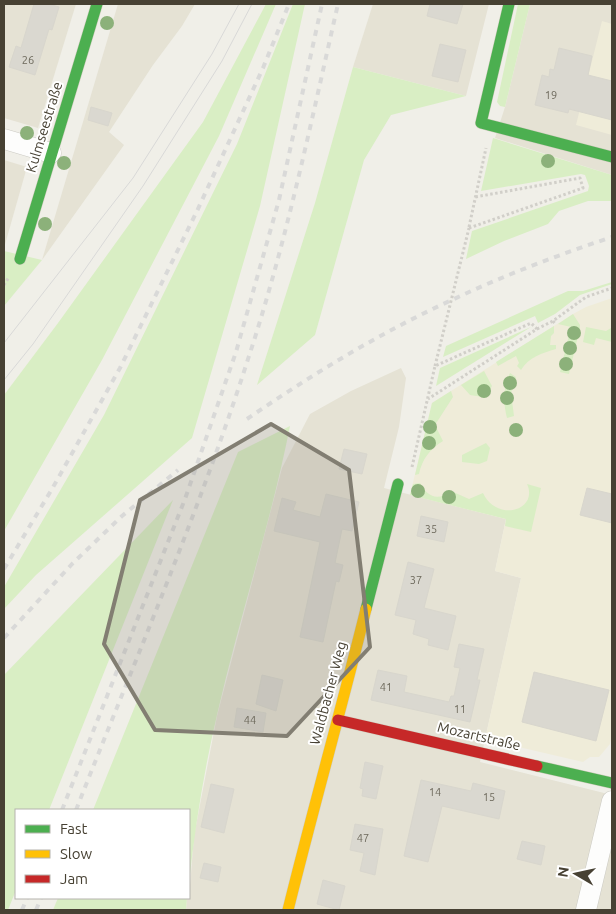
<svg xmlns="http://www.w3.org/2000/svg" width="616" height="914" font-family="Ubuntu,sans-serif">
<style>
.residential{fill:#e5e2d4}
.education{fill:#efecd9}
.green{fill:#d9eec4}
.building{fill:#dad8d0;stroke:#d8d6cd}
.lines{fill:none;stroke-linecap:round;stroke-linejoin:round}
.street-casing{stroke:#cccbc4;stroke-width:21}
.fast-casing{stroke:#d0cdbe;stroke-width:12}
.slow-casing{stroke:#d0cdbe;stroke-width:12}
.jam-casing{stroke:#d0cdbe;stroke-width:12}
.path{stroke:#d1cfc9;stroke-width:3;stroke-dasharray:2.5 2.5;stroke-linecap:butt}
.street{stroke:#fdfdfc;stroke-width:20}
.fast{stroke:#4caf50;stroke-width:11}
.slow{stroke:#ffc107;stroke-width:11}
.jam{stroke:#c62828;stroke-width:11}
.tram{stroke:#d9d9d8;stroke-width:1}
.rail{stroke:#d9d9d8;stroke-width:4;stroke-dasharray:6 6;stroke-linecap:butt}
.path-bridge{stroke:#d1cfc9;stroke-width:3;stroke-dasharray:2.5 2.5;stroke-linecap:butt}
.tree{fill:#8cb17a}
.marked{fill:#827e72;fill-opacity:0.2;stroke:#827e72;stroke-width:4;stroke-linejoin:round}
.labels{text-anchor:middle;stroke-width:4;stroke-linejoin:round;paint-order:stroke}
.number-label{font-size:11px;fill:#6c685b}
.street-label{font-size:14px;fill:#474133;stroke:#fff}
</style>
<rect width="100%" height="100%" fill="#f0efe8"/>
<g class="residential">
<polygon points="4,4 76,4 38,128 4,118"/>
<polygon points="118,4 195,4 182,26 153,65 109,132 124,145 42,260"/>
<polygon points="373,4 489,4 466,96 353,67"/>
<polygon points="530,4 612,4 612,175 495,138 505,107"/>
<polygon points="4,160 27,167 4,248"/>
<polygon points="401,368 406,378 399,427 384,488 506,519 495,571 521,578 480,762 612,795 612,910 186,910 187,898 189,898 194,836 217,716 282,468 310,414 351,391"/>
</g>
<g class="education">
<polygon points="602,21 612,24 612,135 576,125"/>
<polygon points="612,298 612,734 610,744 599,757 590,757 583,762 485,739 521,578 495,571 506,519 410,495 432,403 573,314 586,307"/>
</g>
<g class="green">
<polygon points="266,4 276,4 219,136 102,360 4,531 4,395 58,323 203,122"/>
<polygon points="293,4 305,4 260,206 192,438 36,575 4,609 4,587 104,415 237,144"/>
<polygon points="518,4 530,4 505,107 500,106 497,102"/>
<polygon points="353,67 466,96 391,115 364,160 315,335 257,385 315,203"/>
<polygon points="493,138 612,175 612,201 588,201 559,211 548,224 504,241 466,259 472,231 588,191 589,186 585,175 581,174 481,191"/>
<polygon points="4,251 42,260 4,306"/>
<polygon points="612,282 612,284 580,295 555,314 538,323 535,316 443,357 446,346 568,291 583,291"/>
<polygon points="573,314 580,325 580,328 569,374 560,372 571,327 558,324"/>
<path d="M554 326V333L551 336 550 345H556V349C542 353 529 357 521 370L517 366 519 363 516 356 498 366 496 362Z"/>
<polygon points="531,327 436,386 440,368"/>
<polygon points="586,327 606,331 611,328 612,342 596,338 594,345 583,342"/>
<polygon points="484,371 492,386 487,395 483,397 470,395 461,385"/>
<path d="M510 373 516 377 511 393 514 416 507 418C503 402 503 388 510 373Z"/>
<path d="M451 391 453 397 435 425 443 441C430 449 422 459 419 474L415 475 432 403Z"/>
<path d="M290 426C271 523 239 618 217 715 204 770 195 827 189 883V810H93L238 452Z"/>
<polygon points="486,443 490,448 487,461 479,464 462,462 462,455"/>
<path d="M420 483C427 496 437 502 451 491L469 499 483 493C497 523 539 510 527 484L541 488 531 532 505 526 506 519 410 495 413 484Z"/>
<polygon points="173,500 49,810 16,810 16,890 8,910 4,910 4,675"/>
<polygon points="58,898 187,898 186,910 53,910"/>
</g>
<g class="building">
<polygon points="34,4 49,4 59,7 52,30 49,29 35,75 9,67 16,46 21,48"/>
<polygon points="430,4 463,4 457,24 427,16"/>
<polygon points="440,44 466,50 458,82 432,76"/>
<polygon points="559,48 592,56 588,75 612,81 612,120 569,109 568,113 535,105 542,75 549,77 550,69 554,70"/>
<polygon points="91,107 112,113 108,126 88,120"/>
<polygon points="344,449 367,454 362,474 339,469"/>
<polygon points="587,488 612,494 612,523 580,515"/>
<polygon points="326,494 359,502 352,531 342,529 335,563 343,565 339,582 336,581 323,642 300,637 320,542 274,531 282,498 296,502 293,510 320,517"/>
<polygon points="421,516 448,522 444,542 417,536"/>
<polygon points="408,562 434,569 424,608 456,616 448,650 428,645 429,639 413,634 416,620 395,615"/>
<polygon points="459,644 484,649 477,680 480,680 470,722 371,700 378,670 407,676 404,692 449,702 451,696 454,696 460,668 454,667"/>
<polygon points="534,672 609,690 596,741 522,722"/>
<polygon points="262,675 283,680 276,711 256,704"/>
<polygon points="237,708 266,713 263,732 234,727"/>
<polygon points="365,762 383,766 376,799 362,796 363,789 360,788"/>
<polygon points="421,780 471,791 473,783 505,791 499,819 442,806 428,862 404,856"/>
<polygon points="211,784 234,789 224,833 201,827"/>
<polygon points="355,824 383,829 375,875 360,871 364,853 350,850"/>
<polygon points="522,841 545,846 541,865 517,859"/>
<polygon points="204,863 221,867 218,882 200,878"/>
<polygon points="323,880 345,886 339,910 317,904"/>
</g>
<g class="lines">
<defs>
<g id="street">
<polyline points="4,139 51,153"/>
<polyline points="586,910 612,801"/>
</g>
<g id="fast">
<polyline points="509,4 481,123 612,157"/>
<polyline points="20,259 97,4"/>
<polyline points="366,609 398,484"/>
<polyline points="537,766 612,783"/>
</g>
<path id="slow" d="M288 910C313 809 341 710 366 609"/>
<polyline id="jam" points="338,720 537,766"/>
</defs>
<use href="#street" class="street-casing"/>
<use href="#fast" class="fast-casing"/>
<use href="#slow" class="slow-casing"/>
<use href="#jam" class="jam-casing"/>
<g class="path">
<polyline points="469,227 486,148"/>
<polyline points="469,228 583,188 580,178 475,197"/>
<polyline points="4,285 9,277"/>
<polyline points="553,321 556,325"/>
<polyline points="537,329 553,321 586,297 612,288"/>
<polyline points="412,467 435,366 531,323 537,329 428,399"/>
</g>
<use href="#street" class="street"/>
<use href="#fast" class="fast"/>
<use href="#slow" class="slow"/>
<use href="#jam" class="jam"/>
<g class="tram">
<polyline points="4,343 133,178 212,54 239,4"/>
<polyline points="4,380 33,344 143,186 222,61 252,4"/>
</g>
<g class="rail">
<path d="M247 419C313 374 381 332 454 299 505 275 558 255 612 237"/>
<polyline points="4,569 52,489 120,368 197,211 263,68 289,4"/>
<polyline points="4,638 72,564 122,516 178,470"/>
<polyline points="62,810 185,499 236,352 279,200 322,4"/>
<path d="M76 810C135 660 200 510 249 356 287 240 311 122 338 4"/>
<polyline points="22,910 27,898"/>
<polyline points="36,910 41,898"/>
</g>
<polyline class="path-bridge" points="435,366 469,228"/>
</g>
<g class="tree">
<circle cx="107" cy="23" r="7"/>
<circle cx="27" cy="133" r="7"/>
<circle cx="548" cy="161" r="7"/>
<circle cx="64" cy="163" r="7"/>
<circle cx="45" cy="224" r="7"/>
<circle cx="574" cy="333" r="7"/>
<circle cx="570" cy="348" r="7"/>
<circle cx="566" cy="364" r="7"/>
<circle cx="510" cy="383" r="7"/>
<circle cx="484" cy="391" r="7"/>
<circle cx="507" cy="398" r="7"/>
<circle cx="430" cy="427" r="7"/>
<circle cx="516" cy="430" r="7"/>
<circle cx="429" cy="443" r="7"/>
<circle cx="418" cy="491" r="7"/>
<circle cx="449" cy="497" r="7"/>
</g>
<path class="marked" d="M271 424 349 470 370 647 287 736 155 730 104 644 140 500Z"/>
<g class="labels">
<g class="number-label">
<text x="28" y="64">26</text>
<text x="551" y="99">19</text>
<text x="431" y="533">35</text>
<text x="416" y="584">37</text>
<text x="386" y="691">41</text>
<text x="460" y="713">11</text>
<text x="250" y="724">44</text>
<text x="435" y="796">14</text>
<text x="489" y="801">15</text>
<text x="363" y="842">47</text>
</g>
<g class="street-label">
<text transform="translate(44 127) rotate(-73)" y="5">Kulmseestraße</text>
<text transform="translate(328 693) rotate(-75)" y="5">Waldbacher Weg</text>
<text transform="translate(479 736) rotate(13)" y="5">Mozartstraße</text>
</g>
</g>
<rect width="616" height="914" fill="none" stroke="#474133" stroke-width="10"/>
<rect x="15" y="809" width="175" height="90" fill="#ffffff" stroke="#b5b3ad"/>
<rect x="25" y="825" width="25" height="8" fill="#4caf50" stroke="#b5b3ad"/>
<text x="60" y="834" font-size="15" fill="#474133">Fast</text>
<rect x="25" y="850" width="25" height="8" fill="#ffc107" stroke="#b5b3ad"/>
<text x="60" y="859" font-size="15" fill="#474133">Slow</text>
<rect x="25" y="875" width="25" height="8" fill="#c62828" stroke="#b5b3ad"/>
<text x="60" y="884" font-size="15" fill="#474133">Jam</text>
<g transform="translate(576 874) rotate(279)" stroke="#ffffff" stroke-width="4" paint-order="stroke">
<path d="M0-4L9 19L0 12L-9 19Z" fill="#474133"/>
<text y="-8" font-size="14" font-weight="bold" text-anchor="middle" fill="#474133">N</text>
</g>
</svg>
